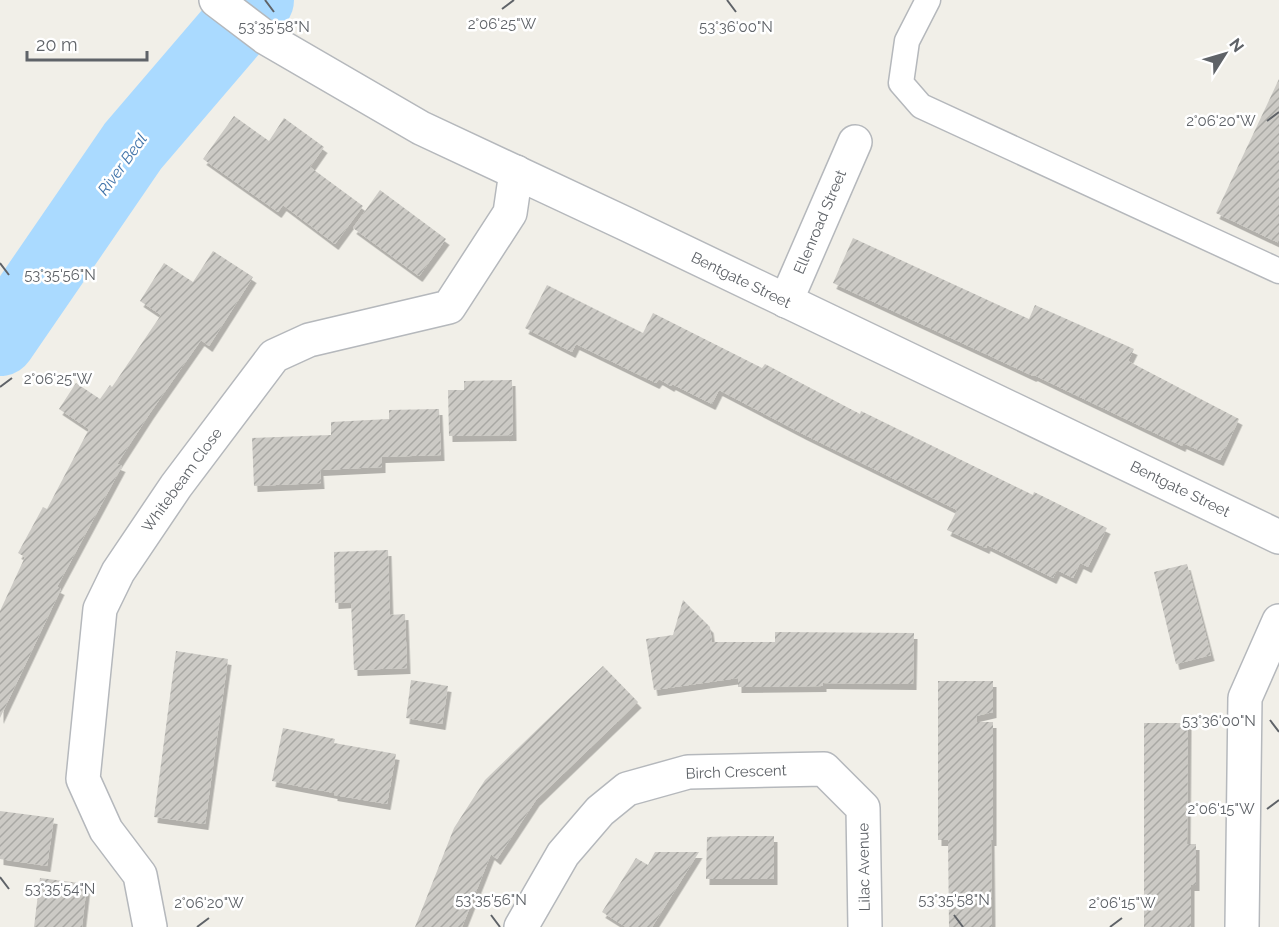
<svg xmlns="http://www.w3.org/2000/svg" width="1279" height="927" font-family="Raleway,sans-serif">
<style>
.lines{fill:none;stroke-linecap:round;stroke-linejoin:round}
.river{stroke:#aadaff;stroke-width:72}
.building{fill:url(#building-hatch);filter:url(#shadow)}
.service-casing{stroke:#b5b8bc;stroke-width:27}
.minor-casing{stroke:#b5b8bc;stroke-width:36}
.service{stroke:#fff;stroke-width:24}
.minor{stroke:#fff;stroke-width:33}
.ticks{fill:none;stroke:#5f6368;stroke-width:2}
.labels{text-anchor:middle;stroke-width:5;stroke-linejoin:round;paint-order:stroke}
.street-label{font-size:15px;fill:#5f6368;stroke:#fff}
.water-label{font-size:16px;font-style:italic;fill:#4174aa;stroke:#fff}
.ticks-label{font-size:15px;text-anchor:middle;fill:#5f6368;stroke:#fff;stroke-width:5;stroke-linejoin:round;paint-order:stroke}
</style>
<defs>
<pattern id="building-hatch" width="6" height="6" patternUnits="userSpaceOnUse" patternTransform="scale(1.5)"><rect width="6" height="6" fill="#cccac5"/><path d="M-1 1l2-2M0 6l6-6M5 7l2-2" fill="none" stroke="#a9a8a4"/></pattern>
<filter id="shadow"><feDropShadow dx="3.5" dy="6" stdDeviation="0" flood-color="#0004"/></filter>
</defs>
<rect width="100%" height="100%" fill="#f1efe8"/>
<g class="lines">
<polyline class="river" points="0,340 133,146 258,0"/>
</g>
<g class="building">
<polygon points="1279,79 1279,243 1216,213"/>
<polygon points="234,116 269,141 284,118 324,147 310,167 363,206 335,244 283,205 278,212 203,159"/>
<polygon points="380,190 446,239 419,276 353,228"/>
<polygon points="853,238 1029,319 1035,305 1134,349 1128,361 1239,419 1220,460 1183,443 1182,446 1034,375 1033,376 833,283"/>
<polygon points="213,251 253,277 209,346 201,340 150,413 117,464 122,466 57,587 61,589 0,718 0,611 25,557 18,553 43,507 47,509 89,429 59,409 76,383 100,399 110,385 112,387 161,315 140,301 164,263 193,282"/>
<polygon points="547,285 643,333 653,313 762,368 765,364 860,414 861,411 1033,495 1034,492 1107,528 1088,567 1080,563 1073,578 1057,570 1053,578 987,545 986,548 947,530 957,510 803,434 719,390 712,404 672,384 671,386 659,379 656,383 576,344 572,352 525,328"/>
<polygon points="512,380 513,435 449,436 448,390 464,390 464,381"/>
<polygon points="439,409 441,455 382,457 382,467 320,470 321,483 254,486 252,438 331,435 331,422 389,419 389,410"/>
<polygon points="388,550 390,615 405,614 407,668 354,670 351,602 335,603 334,552"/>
<polygon points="1187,564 1211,655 1176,664 1154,572"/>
<polygon points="683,600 710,627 712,642 775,642 775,632 914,633 913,684 823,683 823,686 738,687 738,678 654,690 646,639 673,635"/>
<polygon points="176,651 228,659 205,824 154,817"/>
<polygon points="603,666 638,702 536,800 497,859 491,854 462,927 415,927 454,828 485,780"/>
<polygon points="411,680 448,686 442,724 406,718"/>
<polygon points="938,681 993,681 993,712 976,716 977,722 993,722 993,840 991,840 992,927 949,927 948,840 938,840"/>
<polygon points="1144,723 1188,723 1187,844 1196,844 1196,885 1191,885 1191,927 1144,927"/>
<polygon points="283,728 335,739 334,743 396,754 387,804 334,795 334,793 272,781"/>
<polygon points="0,811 54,818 47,866 0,859"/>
<polygon points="739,836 774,836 774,879 706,879 707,837"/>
<polygon points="655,852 699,852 652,927 626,927 602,912 636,858 648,865"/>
<polygon points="40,878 87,884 82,927 34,927"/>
</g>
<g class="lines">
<defs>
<polyline id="service" points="928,0 907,41 901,83 921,106 1279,271"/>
<g id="minor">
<polyline points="216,0 266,38 421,128 624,223 1279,537"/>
<polyline points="786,301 855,142"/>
<polyline points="150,927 140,875 106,830 83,779 100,609 118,572 176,486 274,356 309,340 449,307 510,213 516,172"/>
<polyline points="521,927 563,854 600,811 627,789 688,772 824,769 863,808 865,927"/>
<polyline points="1242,927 1245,698 1279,621"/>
</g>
</defs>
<use href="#service" class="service-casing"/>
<use href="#minor" class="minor-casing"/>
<use href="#service" class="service"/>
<use href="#minor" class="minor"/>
</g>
<path class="ticks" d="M265 0 274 12M727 0 736 12M502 9 514 0M1267 121 1279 112M0 263 9 275M0 387 12 378M1270 720 1279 732M1267 809 1279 800M0 877 9 889M491 915 500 927M954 915 963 927M197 927 209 918M1110 927 1122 918"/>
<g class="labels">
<g class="street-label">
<text transform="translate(820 222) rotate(-67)" y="5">Ellenroad Street</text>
<text transform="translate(741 280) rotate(26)" y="5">Bentgate Street</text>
<text transform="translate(182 480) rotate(-54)" y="5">Whitebeam Close</text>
<text transform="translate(1180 489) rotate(26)" y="5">Bentgate Street</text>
<text transform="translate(736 772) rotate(-2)" y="5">Birch Crescent</text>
<text transform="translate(864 867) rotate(-91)" y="5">Lilac Avenue</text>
</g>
<g class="water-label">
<text transform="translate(122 164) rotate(-54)" y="6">River Beal</text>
</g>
</g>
<g class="ticks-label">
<text x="502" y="29">2°06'25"W</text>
<text x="274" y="32">53°35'58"N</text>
<text x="736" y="32">53°36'00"N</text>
<text x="1221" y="126">2°06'20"W</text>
<text x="60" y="280">53°35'56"N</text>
<text x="58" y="384">2°06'25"W</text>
<text x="1219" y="726">53°36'00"N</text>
<text x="1221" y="814">2°06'15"W</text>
<text x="60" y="894">53°35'54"N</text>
<text x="491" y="905">53°35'56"N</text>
<text x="954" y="905">53°35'58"N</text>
<text x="209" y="908">2°06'20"W</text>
<text x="1122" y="908">2°06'15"W</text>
</g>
<g transform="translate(1225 54) rotate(53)" stroke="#ffffff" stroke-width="4.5" paint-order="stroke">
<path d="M0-4.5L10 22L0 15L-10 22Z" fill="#5f6368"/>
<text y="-9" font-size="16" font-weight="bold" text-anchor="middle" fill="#5f6368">N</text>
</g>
<path d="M27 51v9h120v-9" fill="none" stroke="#5f6368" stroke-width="3"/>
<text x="36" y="51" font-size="18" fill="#5f6368" stroke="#ffffff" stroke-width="4.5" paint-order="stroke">20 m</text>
</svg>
